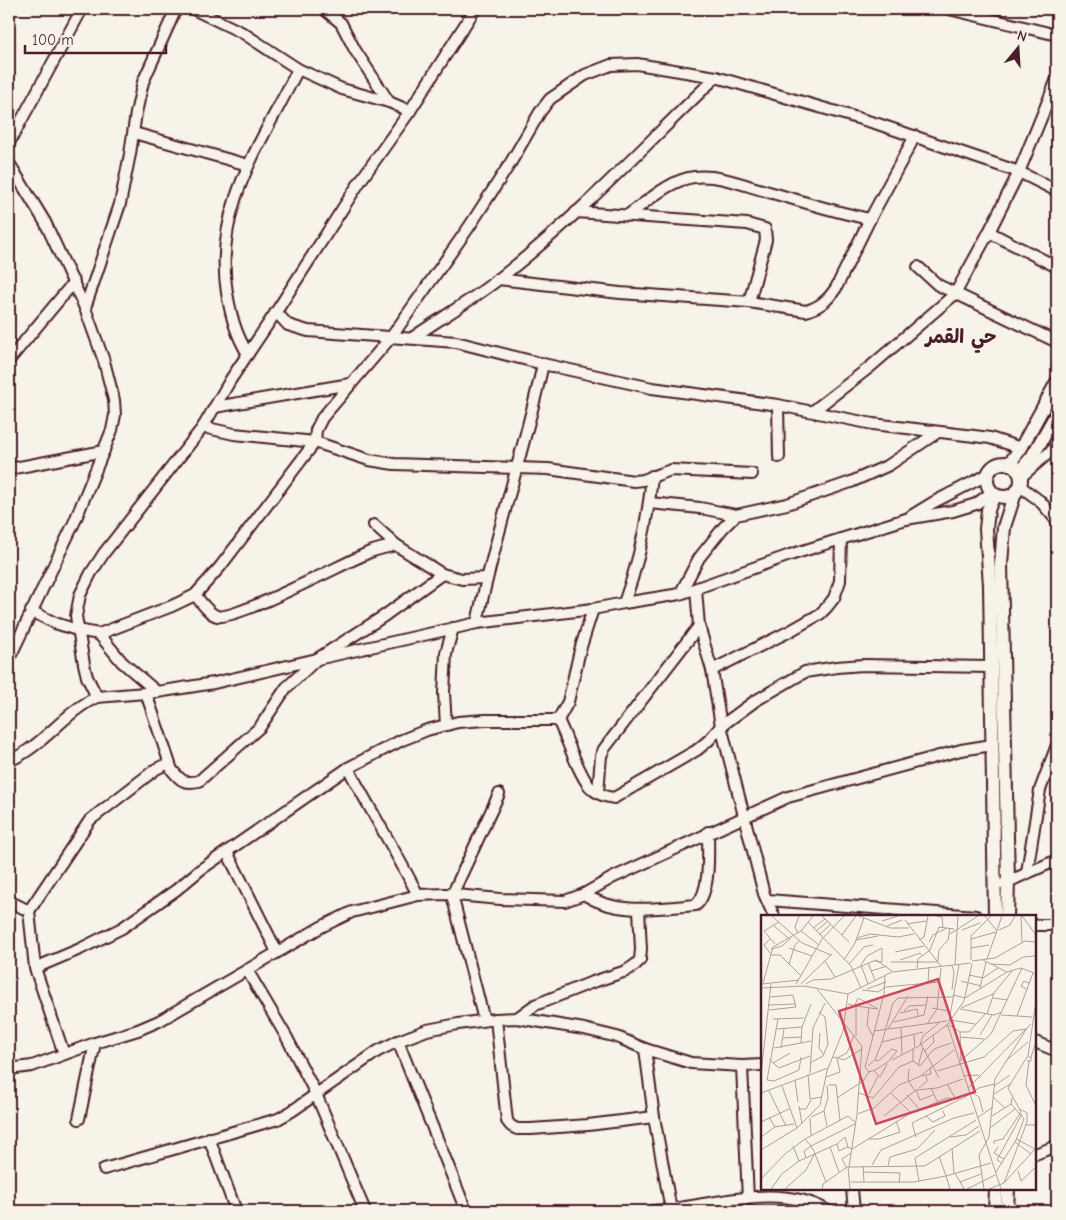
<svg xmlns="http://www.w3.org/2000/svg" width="1066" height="1220" font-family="'Comic Neue','Playpen Sans Arabic',sans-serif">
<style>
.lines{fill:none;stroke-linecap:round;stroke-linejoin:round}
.minor-casing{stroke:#4a1f2b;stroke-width:14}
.tertiary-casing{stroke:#4a1f2b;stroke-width:16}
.minor{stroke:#f7f3e8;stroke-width:10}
.tertiary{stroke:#f7f3e8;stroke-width:12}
.labels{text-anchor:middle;stroke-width:5;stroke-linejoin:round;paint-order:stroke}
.neighbourhood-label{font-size:19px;font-weight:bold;fill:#4a1f2b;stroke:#f7f3e8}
.inset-road{fill:none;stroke:#b29e9c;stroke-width:1}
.view{fill:#d1495b;fill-opacity:0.15;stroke:#d1495b;stroke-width:2.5}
.inset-edge{fill:none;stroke:#4a1f2b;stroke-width:2.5}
</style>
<rect width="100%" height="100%" fill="#f7f3e8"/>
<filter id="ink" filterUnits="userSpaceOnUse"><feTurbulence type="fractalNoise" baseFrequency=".02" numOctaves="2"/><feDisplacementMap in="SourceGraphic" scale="10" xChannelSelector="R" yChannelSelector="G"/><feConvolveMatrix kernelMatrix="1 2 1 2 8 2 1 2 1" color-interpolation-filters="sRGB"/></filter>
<g filter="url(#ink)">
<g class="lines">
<defs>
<g id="minor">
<polyline points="193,9 243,33 298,69 342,89 389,102 410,111"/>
<polyline points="324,9 341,23 355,50 389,102"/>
<polyline points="949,9 1057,35"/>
<polyline points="134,133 248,165"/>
<polyline points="9,143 82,9"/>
<polyline points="9,163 45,222 85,308 104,361 114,400 115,415 112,430 74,523 9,659"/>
<polyline points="576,212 747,224 765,229 766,240 749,302"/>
<path d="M628 215C648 201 670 180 694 177 717 174 741 184 762 190 798 200 833 212 870 219"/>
<polyline points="989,232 1057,267"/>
<polyline points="918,267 938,285 1057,342"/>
<path d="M498 279 620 293 749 302 806 311C820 307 828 300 836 288L870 219 915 136"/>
<polyline points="85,308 120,204 130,154 136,113 143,82 176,9"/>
<polyline points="276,312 288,325 308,331 456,342 543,364 652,388 778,405 873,424 974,436 990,438 1021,448"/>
<path d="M412 338C441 318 472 300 500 278 577 218 645 145 716 77"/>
<path d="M248 354C236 335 231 316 227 293 213 207 262 143 298 69"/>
<polyline points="9,360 74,282"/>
<polyline points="778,405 779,457"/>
<polyline points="215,407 350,384"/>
<polyline points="813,411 870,367 955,294 989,232 1019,172 1057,79"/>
<polyline points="203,427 234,434 315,442"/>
<polyline points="9,469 104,451"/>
<polyline points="752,474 671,470 643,480 634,481 548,469 394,464 369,460 315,442 316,430 322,418 392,336 469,227 511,162 540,112 550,99 585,75 611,65 637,64 716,77 878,124 1019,172 1057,191"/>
<polyline points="1022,476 1057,446"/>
<polyline points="1020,486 1040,501 1057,521"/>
<polyline points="650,503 700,508 736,515"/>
<polyline points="911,516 934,502 987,475"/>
<polyline points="374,525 396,545"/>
<polyline points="442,574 462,579 487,578"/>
<polyline points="696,589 699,626 712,670 721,726 764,894 774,916"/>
<polyline points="680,594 699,558 723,528 736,515 787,504 851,482 889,465 938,432"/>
<path d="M195 595C201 602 209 614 217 616 235 621 346 562 370 552 379 549 387 547 396 545L442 574 384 616 317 659 214 683 157 692 97 697 87 677 84 664 76 616 80 595 91 573 104 553 203 427 231 379 276 312 361 180 410 111 475 9"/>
<polyline points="624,603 680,594 790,555 841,539 906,519 953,511 976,504 991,493"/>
<polyline points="31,611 55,623 77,630 99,634 122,662 157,692"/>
<path d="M477 623C495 536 524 451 543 364"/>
<polyline points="99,634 172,606 195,595 220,567 315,442"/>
<polyline points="712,670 790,631 820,614 827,607 834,598 840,581 841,539"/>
<path d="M146 693 172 770C181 781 184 784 199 781L260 727 286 688 317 659 477 623 593 609 624 603C639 562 648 519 652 476"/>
<path d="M558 720C567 738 578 773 590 787 597 794 605 797 614 798L697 750 709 740 721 726 755 701 805 672 837 667 863 665 991 667"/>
<polyline points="446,725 444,693 446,653 453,628"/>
<path d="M9 761C45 745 63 713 97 697"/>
<path d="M348 768C371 811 396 852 418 895"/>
<polyline points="598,792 601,756 604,749 699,626"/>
<polyline points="227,852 277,952"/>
<polyline points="1027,872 1040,790 1057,745"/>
<polyline points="1003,884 1057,860"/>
<path d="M584 894C616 916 659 908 696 905 711 892 708 852 708 832"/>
<polyline points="768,900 976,916"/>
<polyline points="9,901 29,911 35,968 80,949 122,928 176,890 200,870 348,768 402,740 427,730 458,722 485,720 558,720 568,702 580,650 593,609"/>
<polyline points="29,911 90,820 156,769 169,763"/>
<polyline points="1035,925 1057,925"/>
<polyline points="35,968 64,1054"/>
<polyline points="247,970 286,1036 316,1094 365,1211"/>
<polyline points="517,1018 535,1005 590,983 626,971 635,965 640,960 641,949 639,910"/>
<polyline points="496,1019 507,1121 511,1126 517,1129 531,1129 588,1125 654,1117"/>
<polyline points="484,1020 452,895 499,794"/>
<path d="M398 1041C420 1098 444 1154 466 1211"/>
<polyline points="1035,1042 1057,1051"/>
<polyline points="645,1049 654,1117 671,1210"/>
<polyline points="742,1066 748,1199"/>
<polyline points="9,1069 32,1066 95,1043 138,1030 159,1021 321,927 352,912 418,895 445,894 500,899 565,901 584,894 612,878 788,797 961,750 992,745"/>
<polyline points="79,1119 95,1043"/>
<polyline points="209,1138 236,1211"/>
<polyline points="1035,1154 1057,1146"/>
<polyline points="104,1169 278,1119 292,1111 378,1051 398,1041 427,1030 458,1024 496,1019 517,1018 584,1029 617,1037 645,1049 691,1063 742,1066 762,1065"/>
<polyline points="852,1189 854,1211"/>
<path d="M651 1211C707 1208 776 1180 828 1211"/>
</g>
<g id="tertiary">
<circle cx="1004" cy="480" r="17"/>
<polyline points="1009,464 1021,448 1057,382"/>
<polyline points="1019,472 1032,457 1057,413"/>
<polyline points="994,495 988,510 986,529 990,585 995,916"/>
<polyline points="1007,916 1008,882 1001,564 1004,527 1015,493"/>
<polyline points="995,1211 996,1189"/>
<polyline points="1007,1211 1008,1189"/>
</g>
</defs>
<use href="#minor" class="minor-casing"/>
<use href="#tertiary" class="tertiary-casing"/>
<use href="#minor" class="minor"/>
<use href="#tertiary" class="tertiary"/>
</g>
</g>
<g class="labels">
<g class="neighbourhood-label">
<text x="961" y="343">حي القمر</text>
</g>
</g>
<g transform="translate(761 915)">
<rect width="275" height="275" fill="#f7f3e8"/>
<path class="inset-road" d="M11 1 41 28 70 40M61 1 88 27M98 1 129 13H148M175 1 181 2 182 12M224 1 236 16M260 1 261 27M261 1 275 20M144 5 180 51M121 6 137 1M47 7 90 51 100 73M146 9 165 6M12 10 27 23M126 11 141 5M52 13 64 4M201 15 219 8M238 15 249 10 254 1M40 16 58 30M55 16 67 6M37 18 34 12 38 1M189 19 217 1M58 20 70 9M81 20 95 1M96 23 109 19 137 22 153 19M9 24 3 30 9 38M210 24 235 17M95 25 117 21M158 25 163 22 167 1M168 27 172 20 186 13M14 29 3 16 18 7M28 33 51 41M210 33 228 30M10 34 21 31 30 23M134 37 163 31M9 40H19L40 61M226 44 241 1M83 45 94 28 103 3M139 45 159 38 162 41M210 45V21L230 1M222 45 246 57 260 53 273 58M64 46 74 62M177 46 178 35 187 25 189 13M211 46 234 43 264 26 275 27M130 47H177M107 48 114 65M28 49 34 30 38 26M88 49 103 32 112 30M194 49 197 1M230 49 249 50 262 42 275 41M191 51 193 57 191 75M156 53 157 44 169 35 178 12 193 14M110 56 126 51M208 60 222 63 237 53M200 66 220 71M2 68 12 32 40 16 52 1M167 68 168 52M1 69 38 65M35 69 61 24 83 1M40 69 71 39M45 69 52 65 70 64 115 45 131 56M107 69 100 50 106 41 121 33V47L114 46M0 73 43 71 87 79 131 57 210 48M219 73 225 47M56 74 101 131 96 198M106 74 125 67M265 74 260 71 263 66 268 68M101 75 117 77 125 72 179 67M192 80 204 83 246 57M232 83 247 85M87 89 95 91V121M8 90 34 89M94 90 97 83 117 94M95 91 116 94M108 93 106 110 112 121M171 93 188 96M200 93 232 79 251 56M199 94 233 100 241 97M8 95 35 92 32 80 9 82M143 96 148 91 165 90M139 98 156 94 157 101M226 99 233 78M240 100 271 102M256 101 272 58M12 104 43 103M17 104 6 165 13 166 38 155 40 142M189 105 214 109M188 106 198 50M133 107 163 100 167 81M166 109 176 94 180 53M187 109 203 86 211 49M188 110 199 117 200 145M187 111 240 274M140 113 141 139M16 114 41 112M127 114 147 81M113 116 186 106M162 117 121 127 132 88 137 83 192 82M199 117H208L224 99M59 118 58 133 62 139M219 120 231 100M199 122 223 124M22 123 40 122M40 128 41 112 50 89M160 129 178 163M159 130 162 121 178 108M13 133 50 126M20 133 23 114M155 133 187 109 185 112M164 136 173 127 172 120M267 141 275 86M270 142 275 127M76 143 86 138 93 120M77 143 83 145 101 134M8 144 18 153 49 141M114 145 117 146 131 134 136 136 127 147 114 155 108 157 104 152 123 79 124 61M131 145 154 133 153 120M246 145 267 127M152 146 159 151 173 134 190 128M268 146 265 170 275 191M12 148 29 138M49 148 62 141 67 129 64 102 58 97M197 148 230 119 261 53M107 151 114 145 121 127M157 151 162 133M148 154 147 165 154 176M113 156 119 162 126 149M176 156 223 142 252 116 265 114M49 158 52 113 64 88M0 159 10 69M47 159 49 184 61 182M160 161 170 159 169 152M202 161 217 160 220 163M65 162 79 157 76 143 72 142M34 165 37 187M186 169 194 183M68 170H75L79 205M21 171 36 213 59 190 66 156 82 116 87 79M233 171 249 160M158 173 166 166 165 161M170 173 177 188M207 173 270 109M155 175 159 185 172 180M8 176 25 211M0 178 67 153M98 178 112 183 138 152 152 146V134M130 178 150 198M212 178 218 182 222 197M108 179 117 161M233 179 249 169M146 180 159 195M232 182 244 193M76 183 102 166 108 157M38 191 41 209M39 194H45L50 185M63 196 67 183 66 170M123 201 155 175 176 173 202 164M165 201 172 207 184 201 182 196M231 201 250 189M50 202 63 196 66 211M49 203 50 220M216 203 232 192M0 207 28 194M94 207 87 201 44 224 50 231 94 209M264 210H275V218M14 212 33 209M229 213 254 194M0 222 14 212 8 202M155 222 151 208 198 185M189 222 205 220 218 211M108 224H118L139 217 135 206M255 224 274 234M254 227 270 239M76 229 84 222 87 232M233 229V226L242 224 260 197 247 173 266 142H270V146H266M69 232 78 257M237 232 233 238 243 244M191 233 193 259M0 235 36 213M54 239 65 267M178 241 185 261 230 248M38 246 76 229 78 236 86 232 91 234 150 198 186 183 201 184 218 173 233 169M241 248 236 245 261 199M111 250 120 235 193 203 213 198M102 251 103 267M127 251 129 242 156 234 174 215M85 252 81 244 90 238M87 252 89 274M88 252 96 199 113 193 138 170 158 162 193 135M257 256 260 266 275 252M102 257 139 258 138 268M235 257 255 225 263 204 250 189 251 183M194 258 203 274M0 264 24 239 44 224M158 266 154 243 215 205M90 267H153L185 261 189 274M199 267 220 259M243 268 266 207V198L259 194M10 274 21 259 38 246 32 231M24 274 45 255 54 238 50 231 43 236 45 243M61 274 62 269 86 252 164 251 219 216M206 274 234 260M223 274 218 240 228 222 234 164 266 113M228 274 243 268 275 233"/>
<path class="view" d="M177 64 214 177 115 209 78 96Z"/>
<rect width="275" height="275" class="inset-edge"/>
</g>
<rect width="1066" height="1220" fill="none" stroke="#f7f3e8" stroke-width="30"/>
<rect x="15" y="15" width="1036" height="1190" fill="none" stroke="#4a1f2b" stroke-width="2" filter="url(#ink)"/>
<g transform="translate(1018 48) rotate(18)" stroke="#f7f3e8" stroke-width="4" paint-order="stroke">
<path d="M0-4L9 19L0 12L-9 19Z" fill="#4a1f2b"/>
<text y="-8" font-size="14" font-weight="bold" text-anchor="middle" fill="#4a1f2b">N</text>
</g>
<path d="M25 45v8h141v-8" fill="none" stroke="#4a1f2b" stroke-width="2.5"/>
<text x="32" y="45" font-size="15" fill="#4a1f2b" stroke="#f7f3e8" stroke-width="4" paint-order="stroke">100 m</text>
</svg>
